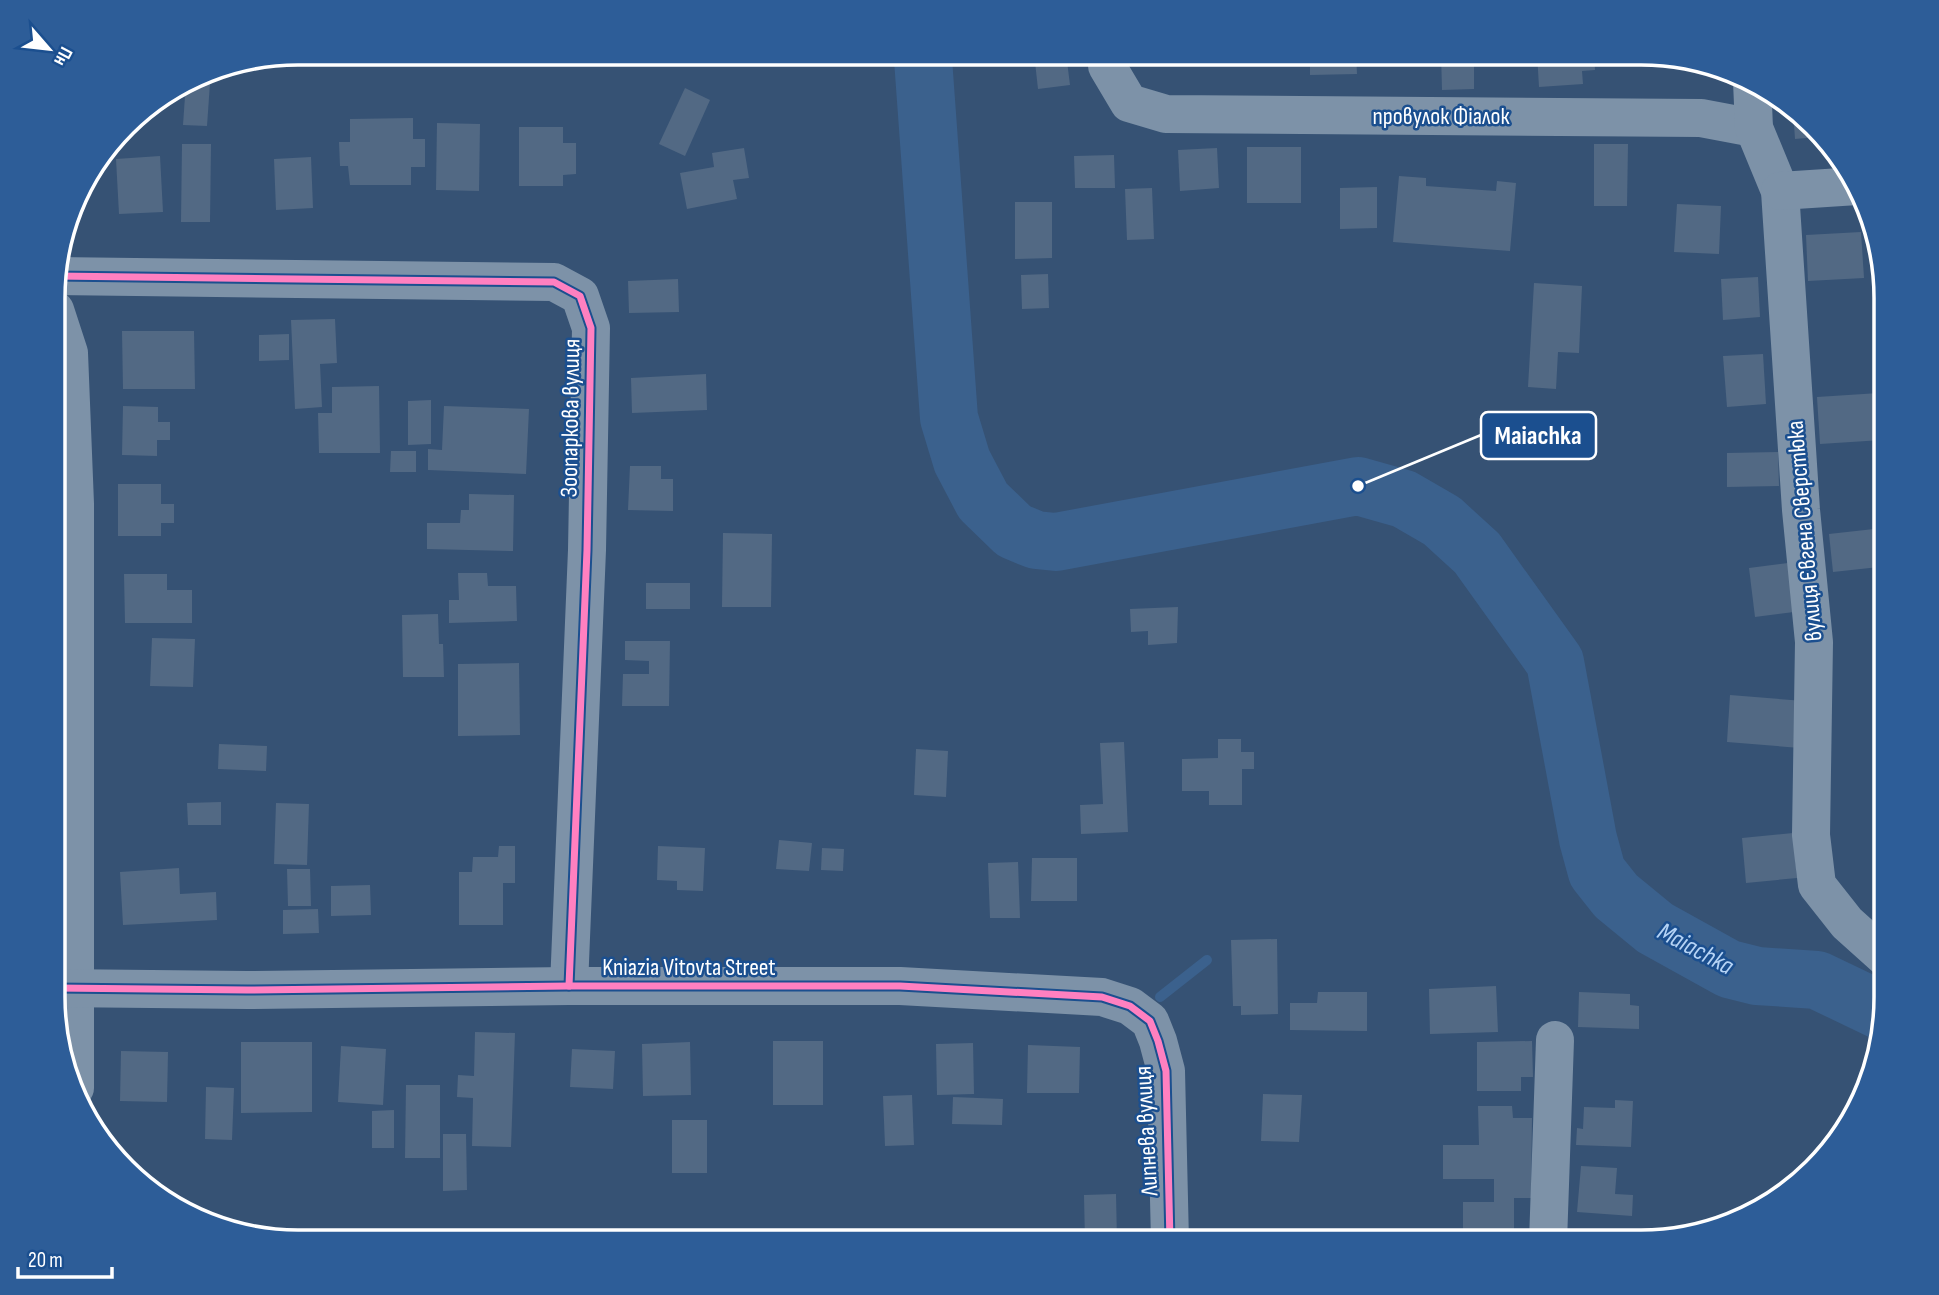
<svg xmlns="http://www.w3.org/2000/svg" width="1939" height="1295" font-family="'Sofia Sans Condensed',sans-serif">
<style>
.lines{fill:none;stroke-linecap:round;stroke-linejoin:round}
.stream{stroke:#3b618d;stroke-width:10}
.river{stroke:#3b618d;stroke-width:58}
.building{fill:#526984}
.minor{stroke:#7d92a8;stroke-width:38}
.cycleway-casing{stroke:#1b4f8f;stroke-width:11}
.cycleway{stroke:#ff80c0;stroke-width:7}
.labels{text-anchor:middle;stroke-width:5;stroke-linejoin:round;paint-order:stroke}
.street-label{font-size:24px;fill:#fff;stroke:#1b4f8f}
.water-label{font-size:26px;font-style:italic;fill:#b5d3f5;stroke:#1b4f8f}
.rim{fill:none;stroke:#fff;stroke-width:3.5}
.leader{fill:none;stroke:#fff;stroke-width:2.5}
.callout-dot{fill:#fff;stroke:#1b4f8f;stroke-width:2.5}
.callout{fill:#1b4f8f;stroke:#fff;stroke-width:2.5}
.callout-label{font-size:26px;text-anchor:middle;font-weight:bold;fill:#fff}
</style>
<rect width="100%" height="100%" fill="#365274"/>
<g class="lines">
<polyline class="stream" points="1160,997 1207,960"/>
<polyline class="river" points="920,53 923,59 949,418 962,461 983,501 1014,531 1036,540 1056,542 1358,486 1404,499 1442,521 1477,553 1555,662 1588,839 1597,872 1616,896 1655,928 1729,969 1757,976 1817,980 1886,1013"/>
</g>
<g class="building">
<polygon points="980,53 1023,53 1023,56 980,58"/>
<polygon points="1034,53 1066,53 1070,85 1038,89"/>
<polygon points="1310,53 1356,53 1357,74 1310,75"/>
<polygon points="1441,53 1474,53 1474,89 1442,90"/>
<polygon points="1537,53 1594,53 1595,70 1582,71 1583,84 1539,87"/>
<polygon points="186,82 210,83 207,126 183,125"/>
<polygon points="685,88 710,100 685,156 659,144"/>
<polygon points="1793,110 1815,134 1818,137 1795,139"/>
<polygon points="413,118 413,139 425,139 425,167 411,167 411,185 350,185 348,166 340,166 339,142 350,142 350,119"/>
<polygon points="437,123 480,124 479,191 436,190"/>
<polygon points="519,127 563,127 563,143 576,143 576,174 563,175 563,186 519,186"/>
<polygon points="182,144 211,144 210,222 181,222"/>
<polygon points="1594,144 1628,144 1627,206 1594,206"/>
<rect x="1247" y="147" width="54" height="56"/>
<polygon points="744,148 749,178 733,180 737,199 687,209 680,173 714,167 712,153"/>
<polygon points="1217,148 1219,188 1180,191 1178,150"/>
<polygon points="1114,155 1115,188 1075,188 1074,156"/>
<polygon points="160,156 163,212 119,214 116,159"/>
<polygon points="311,157 313,208 276,210 274,159"/>
<polygon points="1399,176 1426,178 1426,186 1496,191 1497,181 1516,183 1510,251 1393,242"/>
<polygon points="1377,187 1377,228 1340,229 1340,188"/>
<polygon points="1152,188 1154,239 1127,240 1125,189"/>
<polygon points="1015,202 1052,202 1052,258 1015,259"/>
<polygon points="1677,204 1721,206 1719,254 1674,252"/>
<polygon points="1861,232 1864,278 1808,281 1806,235"/>
<polygon points="1048,274 1049,308 1022,309 1021,275"/>
<polygon points="1758,277 1760,317 1723,320 1721,279"/>
<polygon points="678,279 679,312 629,313 628,281"/>
<polygon points="1534,283 1582,286 1579,353 1558,352 1556,389 1528,387"/>
<polygon points="335,319 337,363 320,364 322,407 295,409 291,320"/>
<polygon points="122,331 194,331 195,389 123,389"/>
<polygon points="289,334 289,360 259,361 259,335"/>
<polygon points="1763,354 1766,404 1727,407 1723,356"/>
<polygon points="706,374 707,410 632,413 631,378"/>
<polygon points="379,386 380,453 319,453 318,413 332,413 332,387"/>
<polygon points="1879,393 1882,440 1820,444 1817,397"/>
<polygon points="431,400 431,444 408,445 408,401"/>
<polygon points="123,406 158,407 158,422 170,422 170,440 157,440 157,456 122,455"/>
<polygon points="444,406 529,409 526,474 428,470 428,449 442,450"/>
<polygon points="391,451 416,451 416,472 390,472"/>
<polygon points="1778,452 1779,486 1727,487 1727,453"/>
<polygon points="630,466 661,466 661,479 673,479 673,511 628,510"/>
<polygon points="118,484 161,484 161,504 174,504 174,523 161,523 161,536 118,536"/>
<polygon points="469,494 514,495 513,551 427,549 427,523 460,523 461,510 469,510"/>
<polygon points="1874,529 1879,567 1833,572 1829,534"/>
<polygon points="723,533 772,534 771,607 722,607"/>
<polygon points="1788,563 1794,612 1755,617 1749,568"/>
<polygon points="458,573 487,573 488,586 516,586 517,621 449,623 449,600 459,600"/>
<polygon points="124,574 167,574 167,590 192,590 192,623 125,623"/>
<rect x="646" y="583" width="44" height="26"/>
<polygon points="1178,607 1177,643 1148,645 1148,631 1131,632 1130,609"/>
<polygon points="438,614 439,644 443,644 444,677 403,677 402,615"/>
<polygon points="152,638 195,639 193,687 150,686"/>
<polygon points="625,641 670,641 669,706 622,706 623,674 649,674 649,661 625,660"/>
<polygon points="519,663 520,735 458,736 458,664"/>
<polygon points="1730,695 1804,701 1800,748 1727,742"/>
<polygon points="1218,739 1241,739 1241,752 1254,752 1254,769 1242,769 1242,805 1209,805 1209,791 1182,791 1182,759 1218,758"/>
<polygon points="1124,742 1128,832 1081,834 1080,805 1103,804 1100,743"/>
<polygon points="219,744 267,746 266,771 218,769"/>
<polygon points="916,749 948,751 946,797 914,795"/>
<polygon points="221,802 221,825 188,825 187,803"/>
<polygon points="276,803 309,804 307,865 274,864"/>
<polygon points="1793,833 1797,878 1746,883 1742,838"/>
<polygon points="779,840 812,843 809,871 776,869"/>
<polygon points="499,846 515,846 515,883 503,883 503,925 459,925 459,872 472,872 473,857 498,857"/>
<polygon points="658,846 705,848 703,891 677,890 677,881 657,880"/>
<polygon points="822,848 844,849 843,871 821,870"/>
<polygon points="1032,858 1077,858 1077,901 1031,901"/>
<polygon points="1018,862 1020,918 990,918 988,863"/>
<polygon points="179,868 180,894 216,892 217,920 123,925 120,872"/>
<polygon points="287,869 310,869 311,906 288,906"/>
<polygon points="370,885 371,915 331,916 331,886"/>
<polygon points="318,909 319,933 283,934 283,910"/>
<polygon points="1277,939 1278,1014 1241,1015 1241,1006 1233,1006 1231,940"/>
<polygon points="1496,986 1498,1032 1430,1034 1429,989"/>
<polygon points="1318,992 1367,992 1367,1031 1290,1030 1290,1003 1317,1003"/>
<polygon points="1579,992 1630,994 1630,1005 1639,1006 1639,1029 1578,1027"/>
<polygon points="475,1032 515,1033 511,1147 472,1146 473,1098 457,1097 458,1075 474,1076"/>
<rect x="773" y="1041" width="50" height="64"/>
<polygon points="1532,1041 1533,1077 1521,1077 1521,1091 1477,1091 1477,1042"/>
<polygon points="241,1042 312,1042 312,1112 241,1113"/>
<polygon points="690,1042 691,1095 643,1096 642,1044"/>
<polygon points="973,1043 974,1094 937,1095 936,1044"/>
<polygon points="1028,1045 1080,1047 1079,1093 1027,1093"/>
<polygon points="341,1046 386,1049 383,1105 338,1102"/>
<polygon points="572,1049 615,1051 613,1089 570,1087"/>
<polygon points="121,1051 168,1052 167,1102 120,1101"/>
<polygon points="406,1085 440,1085 440,1158 405,1158"/>
<polygon points="206,1087 234,1088 232,1140 205,1139"/>
<polygon points="1263,1094 1302,1095 1299,1142 1261,1141"/>
<polygon points="912,1095 914,1145 885,1146 883,1096"/>
<polygon points="953,1097 1003,1099 1002,1125 952,1124"/>
<polygon points="1615,1100 1633,1101 1631,1147 1576,1145 1577,1128 1583,1129 1584,1107 1615,1108"/>
<polygon points="1478,1106 1512,1106 1513,1118 1532,1118 1531,1198 1514,1198 1514,1237 1522,1237 1522,1242 1491,1242 1491,1238 1463,1238 1463,1202 1494,1202 1494,1179 1443,1179 1443,1145 1479,1145"/>
<polygon points="394,1110 394,1148 372,1148 372,1111"/>
<rect x="672" y="1120" width="35" height="53"/>
<polygon points="443,1134 466,1134 467,1190 443,1191"/>
<polygon points="1581,1166 1617,1168 1615,1194 1633,1195 1632,1216 1577,1212"/>
<polygon points="1116,1194 1117,1242 1085,1242 1084,1195"/>
</g>
<g class="lines">
<g class="minor">
<polyline points="1107,53 1107,66 1129,103 1166,114 1701,118 1754,128"/>
<polyline points="1752,81 1754,128 1780,191 1801,510 1814,642 1811,835 1817,885 1847,923 1886,958"/>
<polyline points="1780,191 1857,186"/>
<polyline points="55,276 554,282 580,296 591,328 587,550 569,986"/>
<polyline points="55,310 69,353 75,504 75,1088"/>
<polyline points="55,988 247,990 569,986 900,986 1102,997 1130,1006 1150,1021 1158,1041 1166,1071 1170,1242"/>
<polyline points="1548,1242 1555,1040"/>
</g>
<defs>
<g id="cycleway">
<polyline points="55,276 554,282 580,296 591,328 587,550 569,986"/>
<polyline points="55,988 247,990 569,986 900,986 1102,997 1130,1006 1150,1021 1158,1041 1166,1071 1170,1242"/>
</g>
</defs>
<use href="#cycleway" class="cycleway-casing"/>
<use href="#cycleway" class="cycleway"/>
</g>
<g class="labels">
<g class="street-label">
<text x="1441" y="124">провулок Фіалок</text>
<text transform="translate(570 418) rotate(-89)" y="8">Зоопаркова вулиця</text>
<text transform="translate(1804 531) rotate(-95)" y="8">вулиця Євгена Сверстюка</text>
<text x="689" y="975">Kniazia Vitovta Street</text>
<text transform="translate(1146 1131) rotate(-93)" y="8">Липнева вулиця</text>
</g>
<g class="water-label">
<text transform="translate(1696 948) rotate(28)" y="9">Maiachka</text>
</g>
</g>
<path d="M0 0H1939V1295H0ZM298 65H1641A233 233 0 0 1 1874 298V997A233 233 0 0 1 1641 1230H298A233 233 0 0 1 65 997V298A233 233 0 0 1 298 65Z" fill="#2d5d98" fill-rule="evenodd"/>
<path class="rim" d="M298 65H1641A233 233 0 0 1 1874 298V997A233 233 0 0 1 1641 1230H298A233 233 0 0 1 65 997V298A233 233 0 0 1 298 65Z"/>
<path class="leader" d="M1358 486L1481 435"/>
<circle class="callout-dot" cx="1358" cy="486" r="7"/>
<rect class="callout" x="1481" y="412" width="115" height="47" rx="7"/>
<g class="callout-label">
<text x="1538" y="444">Maiachka</text>
</g>
<g transform="translate(49 49) rotate(118)" stroke="#1b4f8f" stroke-width="5" paint-order="stroke">
<path d="M0-5L12 26L0 18L-12 26Z" fill="#ffffff"/>
<text y="-10" font-size="19" font-weight="bold" text-anchor="middle" fill="#ffffff">Пн</text>
</g>
<path d="M18 1267v10h94v-10" fill="none" stroke="#ffffff" stroke-width="3.5"/>
<text x="28" y="1267" font-size="21" fill="#ffffff" stroke="#1b4f8f" stroke-width="5" paint-order="stroke">20 m</text>
</svg>
